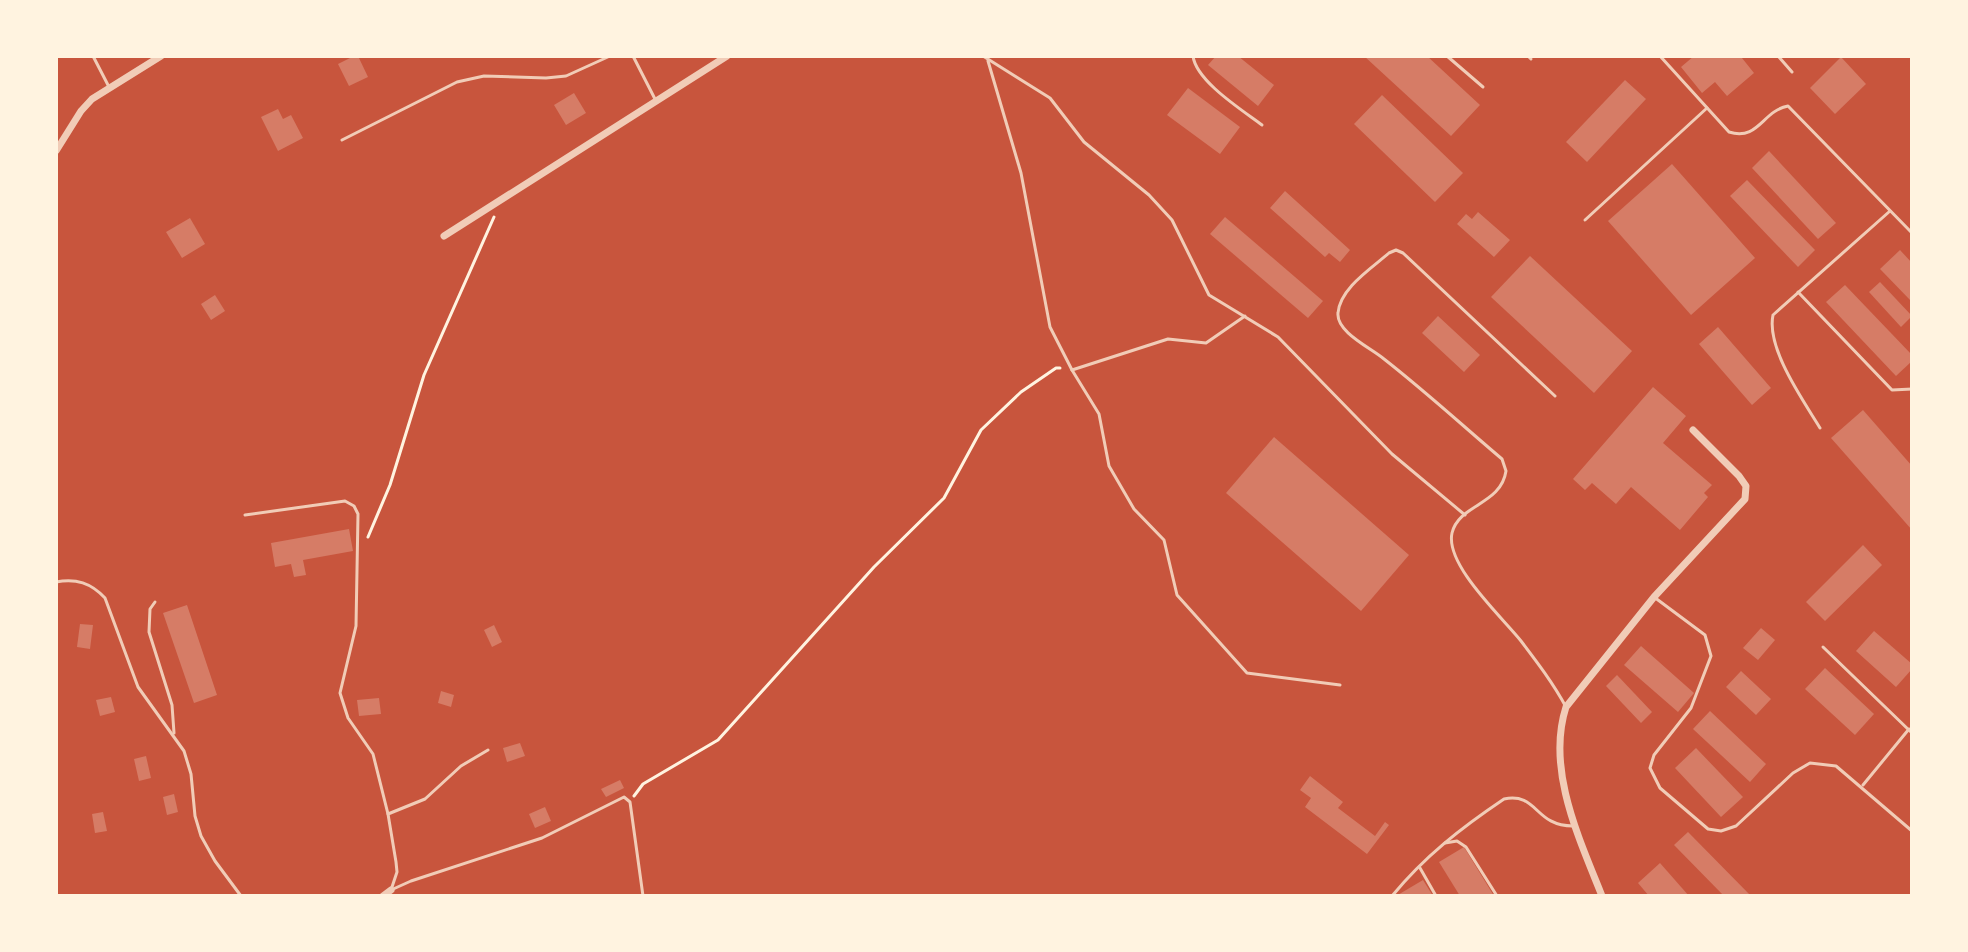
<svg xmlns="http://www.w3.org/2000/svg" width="1968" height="952" font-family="'PT Sans',sans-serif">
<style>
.building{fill:#d67c66}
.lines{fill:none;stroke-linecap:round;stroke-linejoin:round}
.path{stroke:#fff3e0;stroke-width:3}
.service{stroke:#f1ccb7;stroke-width:3}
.minor{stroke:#f1ccb7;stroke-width:7}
</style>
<rect width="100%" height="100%" fill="#c8553d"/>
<g class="building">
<polygon points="354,56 358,56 368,77 349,86 338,64"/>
<polygon points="1216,56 1238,56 1274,85 1258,106 1208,65"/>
<polygon points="1364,56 1427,56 1480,105 1451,136"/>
<polygon points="1694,56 1745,56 1742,58 1754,73 1727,96 1715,82 1702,93 1681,67"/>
<polygon points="1841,57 1866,84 1835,114 1810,88"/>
<polygon points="1625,80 1646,99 1587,162 1566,142"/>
<polygon points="1188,88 1240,127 1220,154 1167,115"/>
<polygon points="574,93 586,113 566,125 554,105"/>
<polygon points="1382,95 1463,173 1435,202 1354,124"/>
<polygon points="278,109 283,119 291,115 303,138 278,151 261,117"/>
<polygon points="1769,151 1836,223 1818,239 1752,168"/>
<polygon points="1672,164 1755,258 1691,315 1608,221"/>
<polygon points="1747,180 1815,250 1798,267 1730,196"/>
<polygon points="1285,191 1350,250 1340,262 1329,253 1325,257 1270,208"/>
<polygon points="1478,212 1510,240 1494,257 1457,224 1466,214 1472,219"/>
<polygon points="1225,217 1323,301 1308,318 1210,234"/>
<polygon points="190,218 205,244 182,258 166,232"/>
<polygon points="1900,250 1912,263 1912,302 1880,269"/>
<polygon points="1530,256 1632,351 1594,393 1491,297"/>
<polygon points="1880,282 1912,316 1901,327 1869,292"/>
<polygon points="1845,285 1912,355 1912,361 1896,376 1826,302"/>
<polygon points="215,295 225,311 211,320 201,304"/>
<polygon points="1438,316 1480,355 1464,372 1422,333"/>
<polygon points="1718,327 1771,388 1752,405 1699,344"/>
<polygon points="1653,387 1686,416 1663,443 1712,485 1704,493 1708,497 1680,530 1631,487 1616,504 1592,483 1585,490 1573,479"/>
<polygon points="1863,410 1912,466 1912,530 1831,438"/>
<polygon points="1274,437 1409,555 1361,611 1226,493"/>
<polygon points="349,529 353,551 303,560 306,575 294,577 291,564 275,567 271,543"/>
<polygon points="1863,545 1882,565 1825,621 1806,602"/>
<polygon points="187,605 217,695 194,703 163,613"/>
<polygon points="80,624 93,625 90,649 77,647"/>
<polygon points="494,625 502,642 492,647 484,630"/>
<polygon points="1761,628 1775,640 1758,660 1743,648"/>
<polygon points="1874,631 1912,664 1912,669 1896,687 1856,651"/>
<polygon points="1641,646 1694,693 1678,712 1624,665"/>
<polygon points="1825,668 1874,714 1855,735 1805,689"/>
<polygon points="1741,671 1771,699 1756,715 1726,687"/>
<polygon points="1617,675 1652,712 1641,723 1606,686"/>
<polygon points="441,691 454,695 451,707 438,703"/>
<polygon points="111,697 115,712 100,716 96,700"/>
<polygon points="379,698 381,714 359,716 357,700"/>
<polygon points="1710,711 1766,764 1750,782 1693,729"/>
<polygon points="520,743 525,756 507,762 503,748"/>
<polygon points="1696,748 1743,797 1721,817 1675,768"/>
<polygon points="146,756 151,778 139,781 134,759"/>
<polygon points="1310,776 1343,802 1338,808 1375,836 1385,822 1389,825 1367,854 1305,807 1311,798 1300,790"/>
<polygon points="620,780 624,788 606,797 601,789"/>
<polygon points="174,794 178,812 167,815 163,797"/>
<polygon points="545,807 551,821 535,828 529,814"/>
<polygon points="103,812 107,831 95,833 92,814"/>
<polygon points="1688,832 1751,896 1724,896 1674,845"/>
<polygon points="1464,847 1494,896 1460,896 1439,862"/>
<polygon points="1660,863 1689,896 1649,896 1638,883"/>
<polygon points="1423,880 1433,896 1396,896"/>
</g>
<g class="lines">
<g class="path">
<polyline points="368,537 390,485 424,375 494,217"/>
<polyline points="634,796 643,784 718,740 874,567 944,498 981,430 1021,392 1056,368 1060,368"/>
</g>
<g class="service">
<polyline points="93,56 109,87"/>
<polyline points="633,56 656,101"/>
<polyline points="983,56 1050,98 1084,142 1149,195 1172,220 1209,295 1278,337 1392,454 1465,515"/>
<path d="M1193 56C1196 81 1242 110 1262 125"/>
<polyline points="1447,56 1483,87"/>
<polyline points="1528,56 1531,59"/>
<path d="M1660 56 1729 132C1759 141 1762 111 1788 106L1912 233"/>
<polyline points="1778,56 1792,72"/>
<polyline points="988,61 1021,173 1050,327 1072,370 1168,339 1206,343 1245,316"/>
<polyline points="342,140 457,82 484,76 546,78 566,76 610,56"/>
<polyline points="1585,220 1707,108"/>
<polyline points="1798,292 1892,390 1912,389"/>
<polyline points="1072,370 1099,414 1109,466 1134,509 1164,540 1177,595 1247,673 1340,685"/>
<path d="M1555 396 1403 253 1396 250 1389 253C1372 268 1340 288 1338 313 1336 332 1371 348 1384 359 1425 391 1463 426 1502 459L1506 471C1501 505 1459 504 1452 533 1445 565 1502 617 1521 641 1537 662 1553 683 1566 707"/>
<path d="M1820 428C1803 400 1766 348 1773 315L1890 211"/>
<polyline points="245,515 345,501 354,506 358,514 356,626 340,693 348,718 373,754 388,814 396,862 397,872 391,890"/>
<path d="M56 582C76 578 91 583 105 598L138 687 184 751 191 774 195 816 201 836 215 861 241 896"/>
<polyline points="1654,597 1705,635 1711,656 1691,708 1654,755 1650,768 1660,788 1708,829 1721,831 1736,826 1793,773 1810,763 1836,766 1912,831"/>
<polyline points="155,602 150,609 149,632 172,705 174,733"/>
<polyline points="1823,647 1912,733"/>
<polyline points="1863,785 1909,729"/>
<polyline points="388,814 425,799 461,766 488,750"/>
<polyline points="1445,843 1457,841 1466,847 1497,896"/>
<polyline points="1420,868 1436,896"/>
<polyline points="391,890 411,881 542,838 624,797 630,802 643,896"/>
<path d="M1392 896C1425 856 1461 828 1504 799 1538 792 1534 826 1573 826"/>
</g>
<g class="minor">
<polyline points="56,151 81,111 92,99 161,56"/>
<polyline points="444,236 727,56"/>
<polyline points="383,896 391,890"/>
<path d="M1602 896C1579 838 1546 769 1566 707L1654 597 1745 499 1746 486 1739 476 1693 430"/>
</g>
</g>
<rect width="1968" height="952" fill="none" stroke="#fff3e0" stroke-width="116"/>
</svg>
